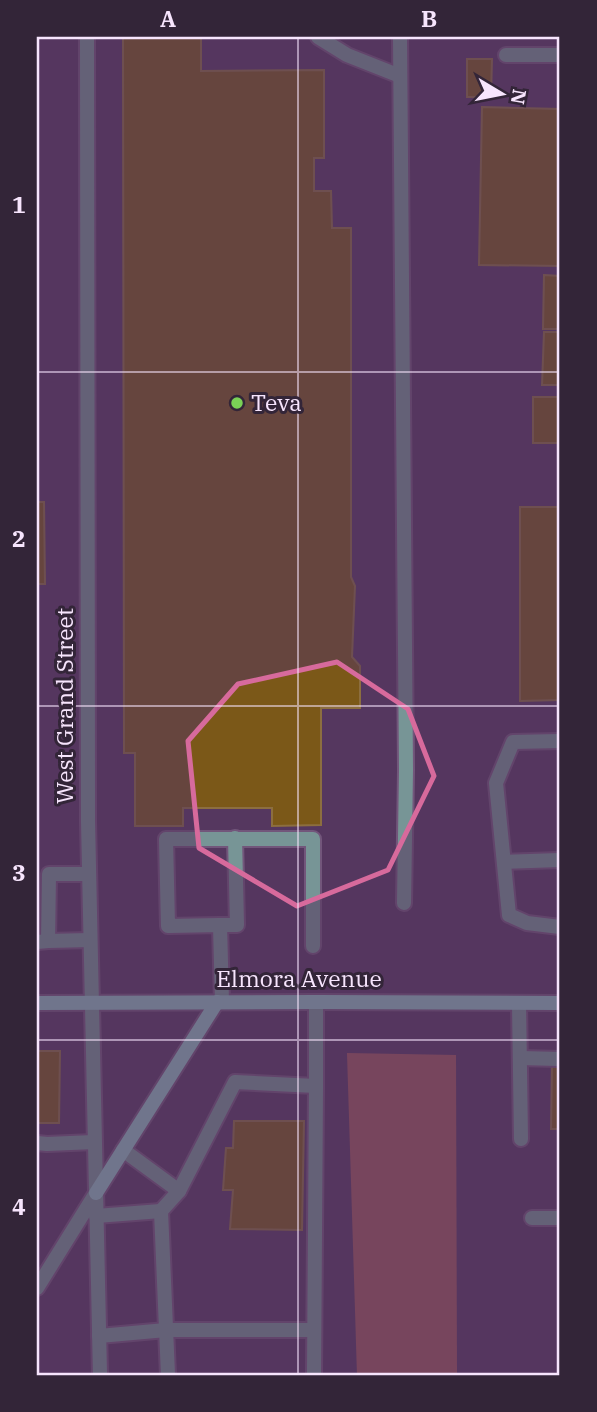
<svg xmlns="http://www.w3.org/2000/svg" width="597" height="1412" font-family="'IBM Plex Serif',serif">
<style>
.green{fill:#a0585c}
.building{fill:#7b5818;stroke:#8c6e3f;stroke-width:2}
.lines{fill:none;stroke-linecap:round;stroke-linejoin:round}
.service-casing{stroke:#72567b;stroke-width:18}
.minor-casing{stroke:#72567b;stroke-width:18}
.tertiary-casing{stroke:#72567b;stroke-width:18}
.secondary-casing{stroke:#72567b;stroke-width:18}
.service{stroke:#779596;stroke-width:14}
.minor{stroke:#779596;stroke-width:14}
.tertiary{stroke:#779596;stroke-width:14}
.secondary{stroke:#91c2c3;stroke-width:14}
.marked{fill:none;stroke:#d76a9c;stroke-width:5;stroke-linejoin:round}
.grid{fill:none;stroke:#f7e5fd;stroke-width:2;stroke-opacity:0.55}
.poi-dot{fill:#7ad156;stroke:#332538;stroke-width:2.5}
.labels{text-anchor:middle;stroke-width:6;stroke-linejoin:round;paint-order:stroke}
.poi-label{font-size:23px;fill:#f7e5fd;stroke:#332538;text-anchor:start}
.street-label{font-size:23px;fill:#f7e5fd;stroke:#332538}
.neatline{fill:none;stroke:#f7e5fd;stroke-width:2.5}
.grid-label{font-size:23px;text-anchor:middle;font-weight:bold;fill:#f7e5fd}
</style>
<rect width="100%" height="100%" fill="#55375f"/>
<polygon class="green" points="347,1053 456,1055 457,1375 357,1375"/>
<g class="building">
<polygon points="123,37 201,37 201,71 324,70 324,158 314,158 314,191 331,191 332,228 351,228 351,577 355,586 352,657 360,666 360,708 321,708 321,825 272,826 272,808 183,808 183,826 135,826 135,753 124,753"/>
<polygon points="467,59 492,59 491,97 467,97"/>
<polygon points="482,107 560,109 560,266 479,265"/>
<polygon points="544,275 560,276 560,329 543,329"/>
<polygon points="544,332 560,332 560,385 542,385"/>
<rect x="533" y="397" width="27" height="46"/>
<polygon points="37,502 44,502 45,584 37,584"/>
<polygon points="520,507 560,507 560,700 520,701"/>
<polygon points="37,1051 60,1051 59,1123 37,1123"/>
<polygon points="552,1062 560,1062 560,1129 551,1129"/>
<polygon points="234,1121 304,1121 302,1230 230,1229 233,1190 223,1190 226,1148 233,1148"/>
</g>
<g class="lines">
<defs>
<g id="service">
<polyline points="318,37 347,55 400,76"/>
<polyline points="400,37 406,770 404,903"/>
<polyline points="506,55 560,55"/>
<polyline points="560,741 513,742 496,783 509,915 527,923 560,927"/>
<polyline points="504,862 560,860"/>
<polyline points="220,925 237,925 235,838"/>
<polyline points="48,941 90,940"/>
<polyline points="37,942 48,941 49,874 89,874"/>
<polyline points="222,1002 220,925 168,926 166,839 313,839 313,946"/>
<polyline points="519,1003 521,1139"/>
<polyline points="520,1058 560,1059"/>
<polyline points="316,1086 316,1002"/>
<polyline points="37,1143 47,1144 94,1142"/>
<polyline points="123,1150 179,1191"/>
<polyline points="96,1216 161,1211"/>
<polyline points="532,1218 560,1218"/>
<polyline points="99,1336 166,1330 314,1330"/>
<polyline points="168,1375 161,1211 179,1191 235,1082 316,1086 314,1375"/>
</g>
<polyline id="minor" points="37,1288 96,1193"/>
<polyline id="tertiary" points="87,37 88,821 100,1375"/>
<g id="secondary">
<polyline points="37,1003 316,1002 560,1003"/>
<polyline points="96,1193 217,1002"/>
</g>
</defs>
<use href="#service" class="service-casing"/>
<use href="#minor" class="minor-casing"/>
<use href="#tertiary" class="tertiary-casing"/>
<use href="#secondary" class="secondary-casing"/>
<use href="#service" class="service"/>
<use href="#minor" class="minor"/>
<use href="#tertiary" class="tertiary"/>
<use href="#secondary" class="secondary"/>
</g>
<path d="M0 0H597V1412H0ZM337 662 408 709 434 776 388 870 297 906 199 848 188 741 238 684Z" fill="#55375f" fill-opacity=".55" fill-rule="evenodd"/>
<path class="marked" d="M337 662 408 709 434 776 388 870 297 906 199 848 188 741 238 684Z"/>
<path class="grid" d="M298 37V1375M37 372H560M37 706H560M37 1040H560"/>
<circle class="poi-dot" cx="237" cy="403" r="7"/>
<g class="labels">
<g class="poi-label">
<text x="251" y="411">Teva</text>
</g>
<g class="street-label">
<text transform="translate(65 706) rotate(-90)" y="8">West Grand Street</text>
<text x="299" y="987">Elmora Avenue</text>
</g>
</g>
<rect width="597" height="1412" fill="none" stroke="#332538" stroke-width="77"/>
<g transform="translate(502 94) rotate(100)" stroke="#332538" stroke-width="5" paint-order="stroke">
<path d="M0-5L12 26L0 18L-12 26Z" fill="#f7e5fd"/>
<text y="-10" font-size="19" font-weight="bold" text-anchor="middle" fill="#f7e5fd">N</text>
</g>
<rect x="38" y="38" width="520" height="1336" class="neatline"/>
<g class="grid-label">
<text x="168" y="27">A</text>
<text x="429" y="27">B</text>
<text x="19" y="213">1</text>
<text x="19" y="547">2</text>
<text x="19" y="881">3</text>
<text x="19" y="1215">4</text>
</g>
</svg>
